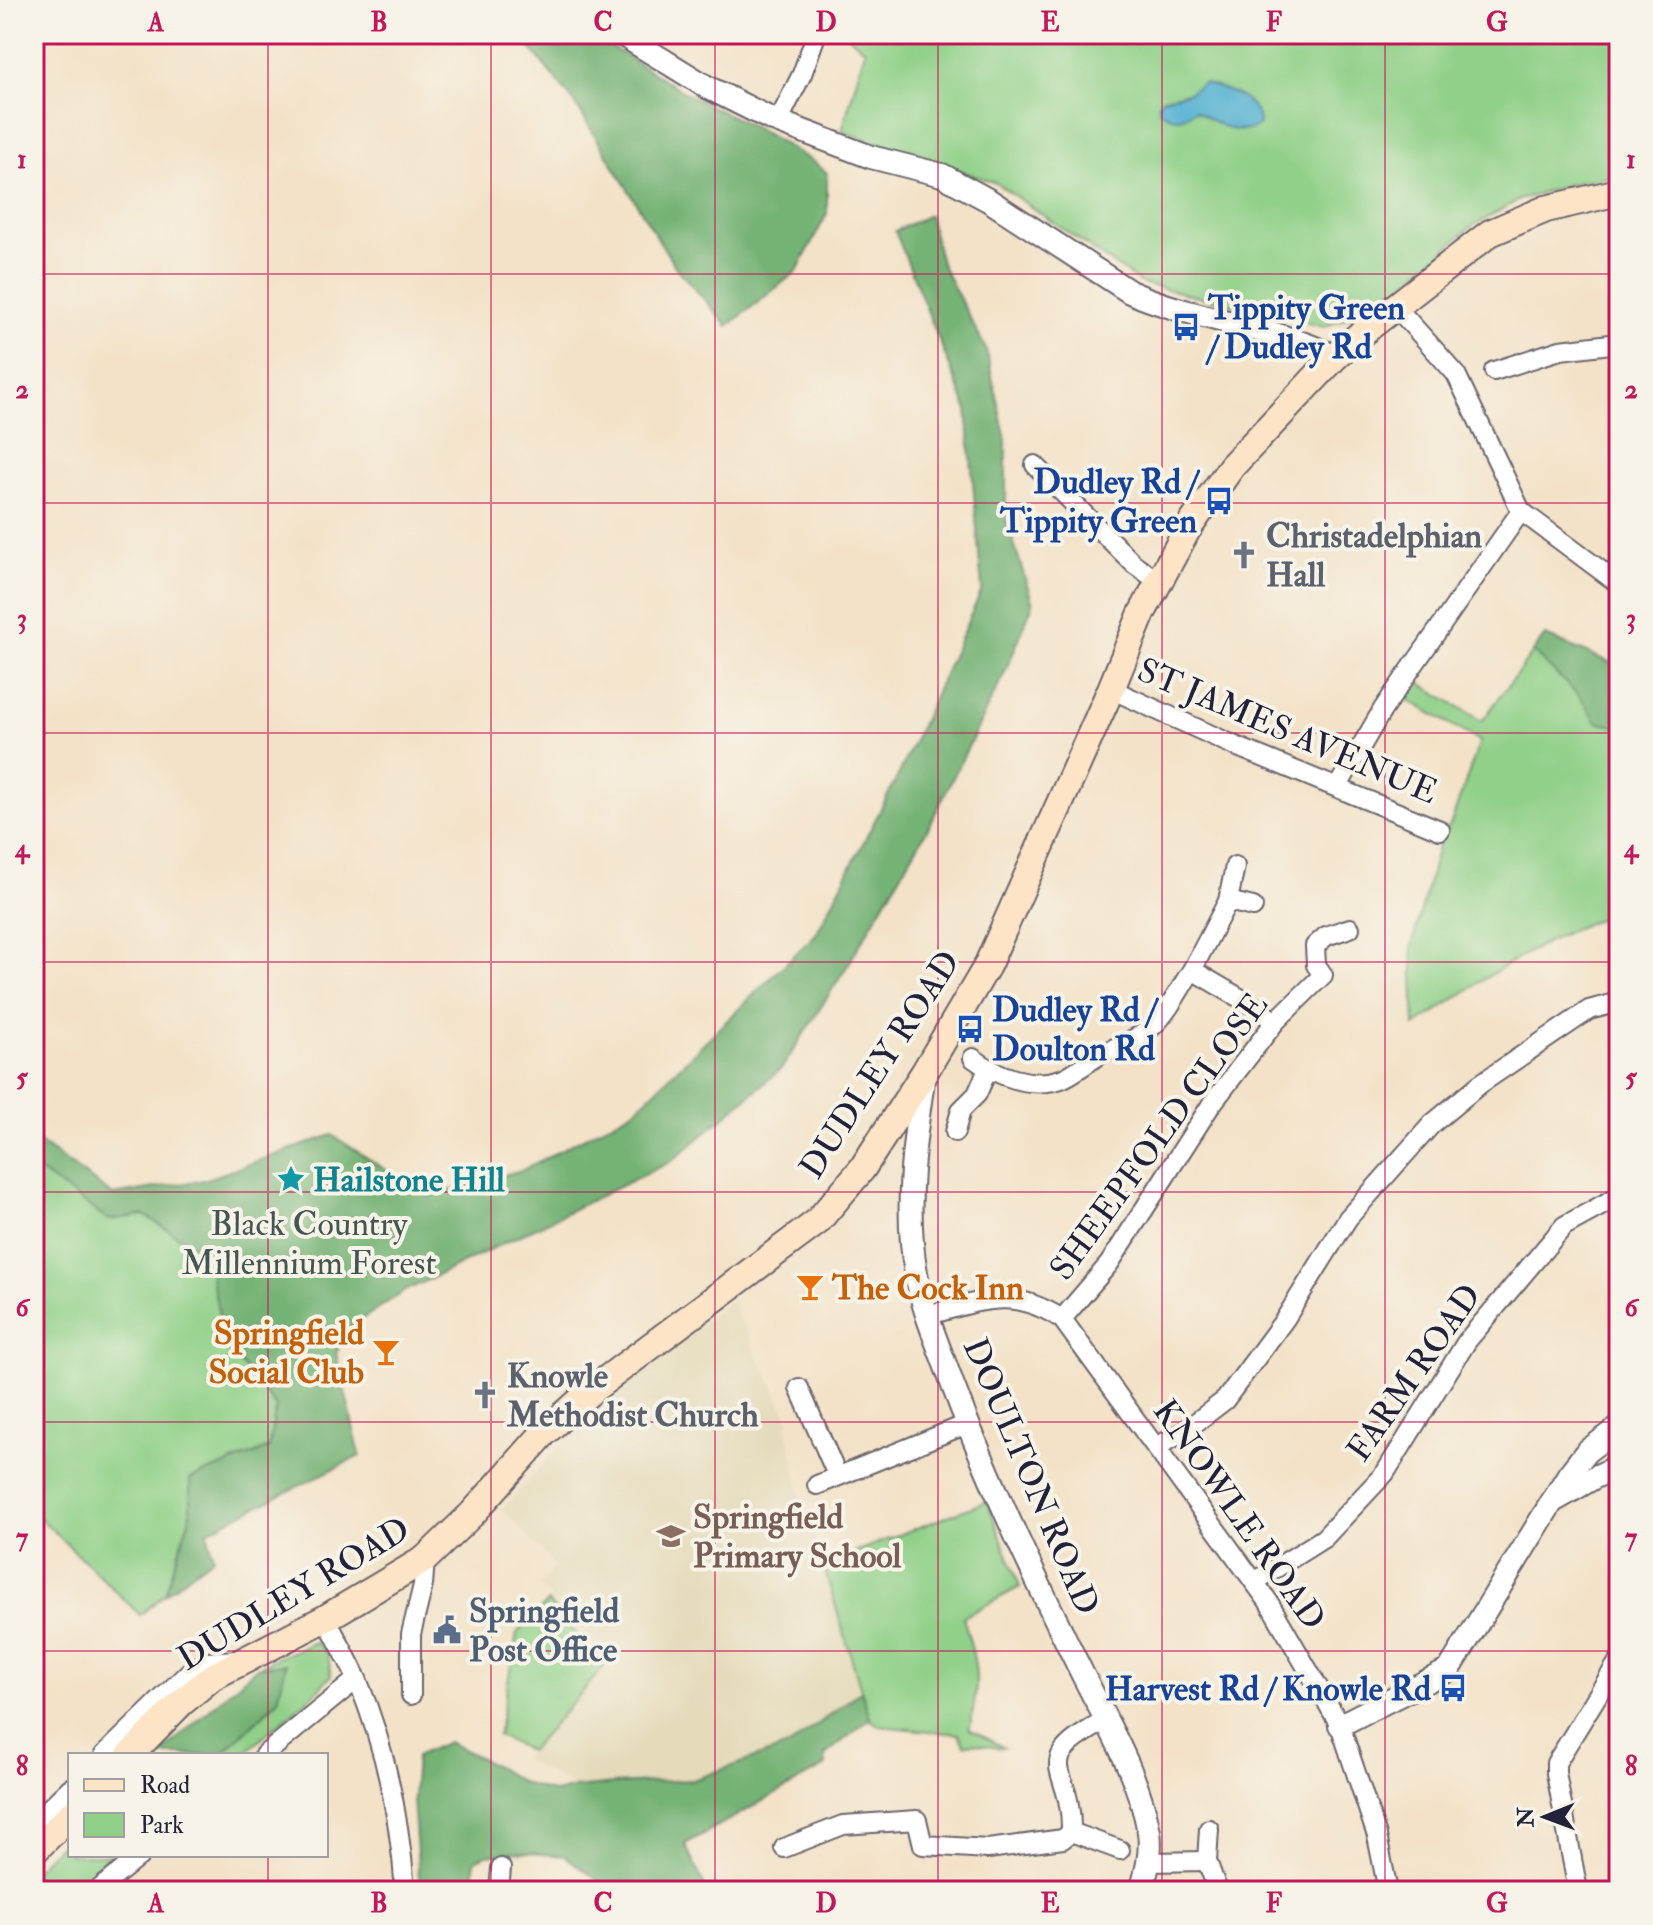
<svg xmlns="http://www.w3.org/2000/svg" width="1653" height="1925" font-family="'IM FELL Double Pica',serif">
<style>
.built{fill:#e5daba}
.green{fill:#90d088;stroke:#597962;stroke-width:2}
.forest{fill:#74b274;stroke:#4b6a58;stroke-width:2}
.water{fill:#53b1d1;stroke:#3a6a86;stroke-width:2}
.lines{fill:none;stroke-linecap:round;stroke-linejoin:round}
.minor-casing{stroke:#6b656c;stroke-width:22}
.tertiary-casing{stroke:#6b656c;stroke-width:26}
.secondary-casing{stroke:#6b656c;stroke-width:30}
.minor{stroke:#fff;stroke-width:18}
.tertiary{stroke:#fff;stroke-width:22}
.secondary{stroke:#fee4c6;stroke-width:26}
.grid{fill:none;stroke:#c2185b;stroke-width:2;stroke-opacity:0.55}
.labels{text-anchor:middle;stroke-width:8;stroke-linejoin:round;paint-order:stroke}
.transit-label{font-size:34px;font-weight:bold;fill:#164399;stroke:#f7f3e8;text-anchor:start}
.worship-label{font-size:34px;font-weight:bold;fill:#5b616d;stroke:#f7f3e8;text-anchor:start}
.street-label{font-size:34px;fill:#22223b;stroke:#f7f3e8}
.culture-label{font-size:34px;font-weight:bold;fill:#0d838f;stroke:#f7f3e8;text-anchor:start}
.park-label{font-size:34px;fill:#435652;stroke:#f7f3e8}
.food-label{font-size:34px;font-weight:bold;fill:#c56008;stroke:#f7f3e8;text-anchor:start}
.education-label{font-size:34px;font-weight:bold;fill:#785e54;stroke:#f7f3e8;text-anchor:start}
.service-label{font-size:34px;font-weight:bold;fill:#4e5e75;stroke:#f7f3e8;text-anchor:start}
.neatline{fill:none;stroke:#c2185b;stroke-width:3}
.grid-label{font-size:26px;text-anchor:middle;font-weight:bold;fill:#c2185b}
</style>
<rect width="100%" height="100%" fill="#f7f3e8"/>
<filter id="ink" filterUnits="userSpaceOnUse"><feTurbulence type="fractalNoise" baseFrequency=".0125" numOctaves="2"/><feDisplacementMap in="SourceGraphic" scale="16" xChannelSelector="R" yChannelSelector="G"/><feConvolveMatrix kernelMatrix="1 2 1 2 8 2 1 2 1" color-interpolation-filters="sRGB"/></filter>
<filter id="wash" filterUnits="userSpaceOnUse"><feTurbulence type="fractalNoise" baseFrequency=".006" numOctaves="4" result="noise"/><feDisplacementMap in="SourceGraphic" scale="32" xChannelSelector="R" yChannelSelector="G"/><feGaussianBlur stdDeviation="1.8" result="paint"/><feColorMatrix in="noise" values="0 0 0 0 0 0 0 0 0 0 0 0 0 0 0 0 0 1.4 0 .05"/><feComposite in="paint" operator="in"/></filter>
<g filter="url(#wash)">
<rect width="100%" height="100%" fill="#f3e2c8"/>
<polygon class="built" points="731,1301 789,1420 787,1428 801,1496 861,1691 791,1745 693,1780 575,1788 522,1758 568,1696 604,1657 539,1586 555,1566 502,1509 604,1398"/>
<g class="green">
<polygon points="846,34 1619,34 1619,176 1578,182 1519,200 1471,227 1380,304 1324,327 1141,283 996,183 842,131 865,50"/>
<path d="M1545 636 1619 666V912C1544 935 1479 982 1415 1026L1412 945 1439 843 1451 823 1480 741 1403 697 1413 679 1482 721Z"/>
<polygon points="34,1168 144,1215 211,1256 211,1277 226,1346 276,1406 269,1448 190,1479 190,1517 165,1594 140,1615 34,1512"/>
<path d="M987 1501 1020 1587 963 1617C977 1663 981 1682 969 1729L1003 1747C988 1750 981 1740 964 1745L959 1734 879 1726 870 1719 823 1564Z"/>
<polygon points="548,1602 604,1667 530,1751 498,1736 517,1633"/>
<polygon points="315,1642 328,1654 331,1676 311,1697 242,1755 221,1755 278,1700 257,1667"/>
<polygon points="70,1835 70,1855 121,1855 77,1891 34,1891 34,1870"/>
</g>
<g class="forest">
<polygon points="519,34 590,34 694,98 758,129 814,162 827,173 827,214 797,271 728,326 676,268 575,103"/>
<polygon points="929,215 941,263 986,349 1006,440 1006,518 1033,604 1007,668 927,830 849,963 782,1068 672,1161 403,1292 347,1329 336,1353 360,1456 207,1531 213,1557 165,1594 190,1517 190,1479 269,1448 276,1406 226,1346 211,1277 210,1256 144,1215 109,1220 34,1168 34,1139 113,1195 204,1180 332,1135 428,1197 525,1169 634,1111 816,934 900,772 982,590 967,409 895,231"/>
<polygon points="1545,636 1619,666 1619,727 1597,722 1579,696 1533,652"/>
<polygon points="286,1664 278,1700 221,1755 159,1755 257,1667"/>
<polygon points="861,1691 870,1719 825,1755 826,1766 685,1844 707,1891 612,1891 565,1856 516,1852 486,1855 475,1860 473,1891 420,1891 413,1800 416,1756 448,1742 488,1762 523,1783 555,1793 575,1788 614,1784 693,1780 791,1745"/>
</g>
<path class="water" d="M1203 83C1223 89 1261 98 1259 125 1237 139 1214 122 1195 110 1181 120 1175 121 1160 111L1158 104 1163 98 1188 93Z"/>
</g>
<g filter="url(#ink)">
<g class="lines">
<defs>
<g id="minor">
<polyline points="778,122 802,74 816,35"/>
<polyline points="1396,307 1456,374 1521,511 1619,584"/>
<polyline points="1494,371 1560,350 1619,343"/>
<polyline points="1035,465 1134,564 1158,581"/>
<polyline points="1111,689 1233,745 1440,830"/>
<polyline points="1338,786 1383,709 1521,511"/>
<polyline points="1228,901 1253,907"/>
<polyline points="1192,970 1228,901 1235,866"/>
<path d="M973 1058C997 1076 1031 1089 1061 1079 1074 1074 1086 1063 1098 1056 1116 1046 1138 1040 1153 1026 1169 1011 1180 988 1192 970L1255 1007 1275 1022"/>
<polyline points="955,1132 961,1110 977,1094 988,1069"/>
<path d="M928 1315C983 1301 1010 1286 1062 1319L1268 1601 1340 1725 1377 1836 1388 1891"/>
<polyline points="1062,1319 1109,1264 1211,1105 1275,1022 1323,975 1316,965 1315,946 1326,936 1350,928"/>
<polyline points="799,1388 837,1475"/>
<polyline points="1156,1447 1182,1433 1225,1400 1285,1319 1348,1218 1432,1124 1480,1084 1589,1010 1619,1002"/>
<polyline points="817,1485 967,1424"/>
<polyline points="1254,1582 1324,1538 1385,1473 1467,1341 1564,1226 1619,1196"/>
<path d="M326 1618C336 1638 348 1659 357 1679 385 1746 400 1819 405 1891"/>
<polyline points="411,1695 411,1634 423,1585 425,1559"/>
<polyline points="104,1755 192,1669 207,1662 236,1660"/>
<polyline points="264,1755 357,1679"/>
<polyline points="34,1823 70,1788"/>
<polyline points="1209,1829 1207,1861 1218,1891"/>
<polyline points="1071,1832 1120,1850"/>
<path d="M784 1848 843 1825 917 1820 923 1845 988 1849 1063 1839 1071 1832C1073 1765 1026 1764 1105 1721"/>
<polyline points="1149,1862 1207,1861"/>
<polyline points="97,1891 141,1855"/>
<polyline points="499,1891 501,1868"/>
<polyline points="1578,1891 1556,1773 1556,1763 1618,1662"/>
</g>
<g id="tertiary">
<path d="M621 34 707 87 771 119 871 157 942 175 990 201 1130 292C1196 321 1271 325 1335 357"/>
<path d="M924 1074C914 1140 904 1207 916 1273 923 1311 939 1347 952 1383 988 1479 1032 1572 1078 1665 1104 1718 1138 1772 1149 1832 1152 1852 1147 1872 1141 1891"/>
<polyline points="1557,1499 1595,1477 1619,1466"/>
<polyline points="1340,1725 1449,1670 1569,1474 1587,1451 1619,1428"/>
</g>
<g id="secondary">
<polyline points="130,1755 181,1703 212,1677 326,1618 425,1559 472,1514 544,1433 592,1390 817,1222 862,1169 924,1073 987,966 1111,689 1142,613 1187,530 1232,466 1335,357 1363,332 1490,233 1546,209 1619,192"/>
<polyline points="34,1851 70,1815"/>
</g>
</defs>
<use href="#minor" class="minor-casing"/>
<use href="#tertiary" class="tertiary-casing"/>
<use href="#secondary" class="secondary-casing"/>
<use href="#minor" class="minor"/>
<use href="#tertiary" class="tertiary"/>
<use href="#secondary" class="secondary"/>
</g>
</g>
<path class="grid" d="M268 34V1755M491 34V1891M715 34V1891M938 34V1891M1162 34V1891M1385 34V1891M34 274H1619M34 503H1619M34 733H1619M34 962H1619M34 1192H1619M34 1422H1619M34 1651H1619M268 1855V1891"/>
<defs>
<symbol id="bus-bare" viewBox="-9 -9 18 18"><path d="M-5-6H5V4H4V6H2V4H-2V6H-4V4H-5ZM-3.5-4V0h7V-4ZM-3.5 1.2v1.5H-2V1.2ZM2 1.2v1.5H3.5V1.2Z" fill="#1a4fb4" stroke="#f7f3e8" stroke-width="2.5" paint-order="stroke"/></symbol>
<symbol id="church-bare" viewBox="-9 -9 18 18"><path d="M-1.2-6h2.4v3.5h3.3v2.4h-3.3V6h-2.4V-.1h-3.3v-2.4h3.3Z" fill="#6b7280" stroke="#f7f3e8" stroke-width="2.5" paint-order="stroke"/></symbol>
<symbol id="sight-bare" viewBox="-9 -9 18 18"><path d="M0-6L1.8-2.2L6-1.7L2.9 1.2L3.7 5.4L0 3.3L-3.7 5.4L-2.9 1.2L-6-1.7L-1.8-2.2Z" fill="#0f9aa8" stroke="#f7f3e8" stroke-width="2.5" paint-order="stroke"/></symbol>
<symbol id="bar-bare" viewBox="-9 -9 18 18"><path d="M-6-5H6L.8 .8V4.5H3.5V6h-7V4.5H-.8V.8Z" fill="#e8710a" stroke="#f7f3e8" stroke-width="2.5" paint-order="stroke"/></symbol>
<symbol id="school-bare" viewBox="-9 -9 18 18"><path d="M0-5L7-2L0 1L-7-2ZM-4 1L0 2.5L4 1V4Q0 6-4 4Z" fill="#8d6e63" stroke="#f7f3e8" stroke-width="2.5" paint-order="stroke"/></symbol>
<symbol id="civic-bare" viewBox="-9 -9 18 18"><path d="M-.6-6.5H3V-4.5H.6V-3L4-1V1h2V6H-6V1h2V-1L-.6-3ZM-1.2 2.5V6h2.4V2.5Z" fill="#5c6f8a" stroke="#f7f3e8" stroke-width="2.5" paint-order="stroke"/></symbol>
</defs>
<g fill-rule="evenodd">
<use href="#bus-bare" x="1166" y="307" width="40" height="40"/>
<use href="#bus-bare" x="1199" y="481" width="40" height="40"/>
<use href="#church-bare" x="1224" y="535" width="40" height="40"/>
<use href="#bus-bare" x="950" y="1009" width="40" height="40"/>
<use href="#sight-bare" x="271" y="1159" width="40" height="40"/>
<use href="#bar-bare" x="790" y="1267" width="40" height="40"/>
<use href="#bar-bare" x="366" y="1332" width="40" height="40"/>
<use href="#church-bare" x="465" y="1375" width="40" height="40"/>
<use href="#school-bare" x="651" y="1516" width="40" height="40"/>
<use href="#civic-bare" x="427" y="1610" width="40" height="40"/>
<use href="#bus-bare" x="1433" y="1668" width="40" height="40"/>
</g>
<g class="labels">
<g class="transit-label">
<text x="1208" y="319">Tippity Green<tspan x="1208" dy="39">/ Dudley Rd</tspan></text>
<text x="1197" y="493" text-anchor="end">Dudley Rd /<tspan x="1197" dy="39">Tippity Green</tspan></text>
<text x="992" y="1021">Dudley Rd /<tspan x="992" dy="39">Doulton Rd</tspan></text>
<text x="1431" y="1700" text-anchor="end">Harvest Rd / Knowle Rd</text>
</g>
<g class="worship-label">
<text x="1266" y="547">Christadelphian<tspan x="1266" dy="39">Hall</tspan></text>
<text x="507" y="1387">Knowle<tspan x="507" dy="39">Methodist Church</tspan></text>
</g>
<g class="street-label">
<text transform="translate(1288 730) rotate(23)" y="12">ST JAMES AVENUE</text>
<text transform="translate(879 1064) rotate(-57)" y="12">DUDLEY ROAD</text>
<text transform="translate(1158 1136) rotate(-54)" y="12">SHEEPFOLD CLOSE</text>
<text transform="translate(1413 1372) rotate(-55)" y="12">FARM ROAD</text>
<text transform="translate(1032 1476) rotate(67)" y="12">DOULTON ROAD</text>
<text transform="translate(1240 1514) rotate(55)" y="12">KNOWLE ROAD</text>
<text transform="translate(293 1593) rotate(-31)" y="12">DUDLEY ROAD</text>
</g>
<g class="culture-label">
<text x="313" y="1191">Hailstone Hill</text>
</g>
<g class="park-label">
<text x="309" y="1235">Black Country<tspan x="309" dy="39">Millennium Forest</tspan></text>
</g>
<g class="food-label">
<text x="832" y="1299">The Cock Inn</text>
<text x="364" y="1344" text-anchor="end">Springfield<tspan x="364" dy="39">Social Club</tspan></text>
</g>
<g class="education-label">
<text x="693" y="1528">Springfield<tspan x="693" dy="39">Primary School</tspan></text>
</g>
<g class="service-label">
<text x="469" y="1622">Springfield<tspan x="469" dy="39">Post Office</tspan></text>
</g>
</g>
<rect width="1653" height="1925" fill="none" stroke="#f7f3e8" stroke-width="88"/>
<rect x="68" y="1753" width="260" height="104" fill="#f7f3e8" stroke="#a29fa3" stroke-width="2"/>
<rect x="84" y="1779" width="40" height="12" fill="#fee4c6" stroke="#a29fa3" stroke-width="2"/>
<text x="140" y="1793" font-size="24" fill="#22223b">Road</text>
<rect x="84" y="1813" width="40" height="24" fill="#90d088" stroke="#a29fa3" stroke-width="2"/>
<text x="140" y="1833" font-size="24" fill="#22223b">Park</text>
<g transform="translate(1545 1817) rotate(269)" stroke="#f7f3e8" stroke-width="6" paint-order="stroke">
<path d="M0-6L14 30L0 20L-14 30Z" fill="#22223b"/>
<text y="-12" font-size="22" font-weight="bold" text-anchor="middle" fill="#22223b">N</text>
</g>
<rect x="44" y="44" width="1565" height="1837" class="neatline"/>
<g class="grid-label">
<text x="156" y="31">A</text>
<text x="379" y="31">B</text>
<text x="603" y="31">C</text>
<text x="826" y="31">D</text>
<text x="1050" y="31">E</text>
<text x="1274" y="31">F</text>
<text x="1497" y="31">G</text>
<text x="22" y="168">1</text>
<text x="1631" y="168">1</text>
<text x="22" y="398">2</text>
<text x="1631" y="398">2</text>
<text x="22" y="627">3</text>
<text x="1631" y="627">3</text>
<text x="22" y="857">4</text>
<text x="1631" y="857">4</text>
<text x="22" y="1086">5</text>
<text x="1631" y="1086">5</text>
<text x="22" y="1316">6</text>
<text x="1631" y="1316">6</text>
<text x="22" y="1546">7</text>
<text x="1631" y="1546">7</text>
<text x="22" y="1775">8</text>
<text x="1631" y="1775">8</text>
<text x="156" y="1912">A</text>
<text x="379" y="1912">B</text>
<text x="603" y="1912">C</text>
<text x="826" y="1912">D</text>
<text x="1050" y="1912">E</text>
<text x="1274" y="1912">F</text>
<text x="1497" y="1912">G</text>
</g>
</svg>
